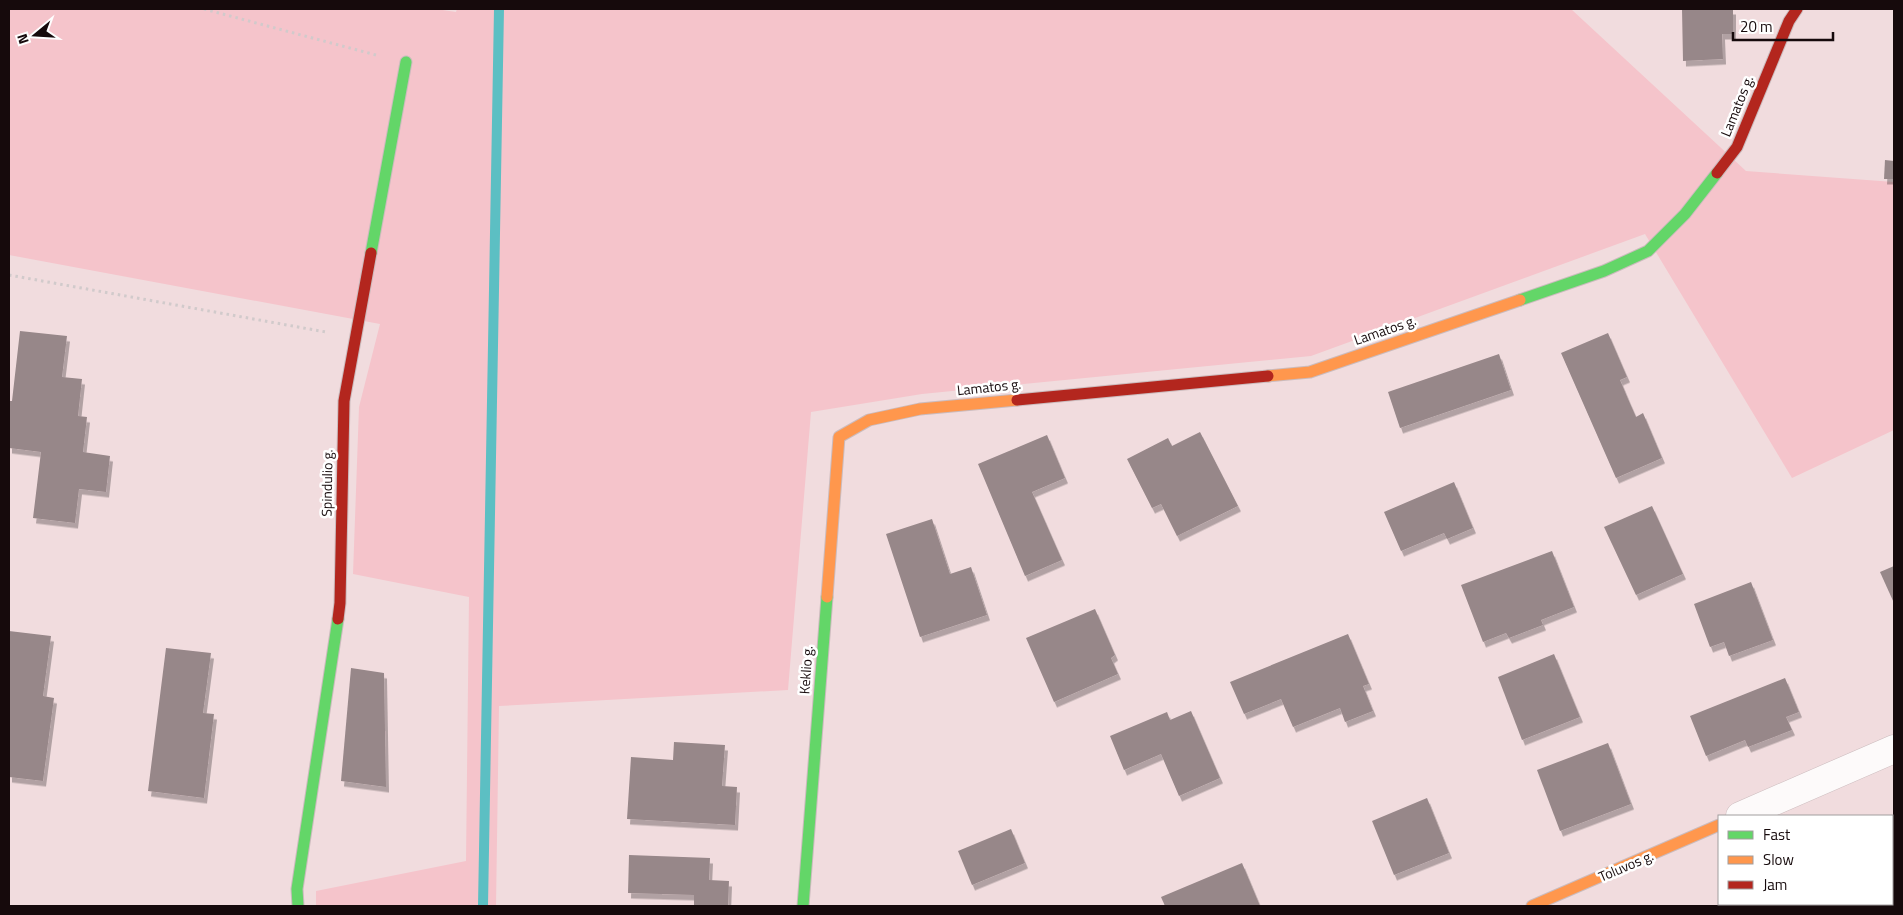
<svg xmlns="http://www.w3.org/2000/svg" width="1903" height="915" font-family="'Titillium Web',sans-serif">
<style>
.green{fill:#f5c4cb}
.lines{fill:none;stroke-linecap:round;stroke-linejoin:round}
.stream{stroke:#5cbfc3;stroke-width:10}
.building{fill:#978789;filter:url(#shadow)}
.street-casing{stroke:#cbbbbd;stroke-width:29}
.fast-casing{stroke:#cbbbbd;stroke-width:13}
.slow-casing{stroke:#cbbbbd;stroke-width:13}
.jam-casing{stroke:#cbbbbd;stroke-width:13}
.path{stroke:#d1cacb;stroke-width:3;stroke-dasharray:2.5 4;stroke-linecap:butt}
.street{stroke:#fdfafa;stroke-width:28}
.fast{stroke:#63d668;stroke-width:11}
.slow{stroke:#ff974d;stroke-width:11}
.jam{stroke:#b3261e;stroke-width:11}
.labels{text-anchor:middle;stroke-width:5;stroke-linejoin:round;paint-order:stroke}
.street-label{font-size:14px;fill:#160a0c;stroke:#fff}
</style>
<defs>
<filter id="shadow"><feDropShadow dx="3" dy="5.5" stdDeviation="0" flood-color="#0004"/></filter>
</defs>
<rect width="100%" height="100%" fill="#f1dcde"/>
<polygon class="green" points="9,9 436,9 456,12 457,9 1571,9 1746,171 1894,182 1894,430 1792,478 1645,234 1311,356 922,394 811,412 788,690 499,706 496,906 316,906 316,891 466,861 469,597 353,574 359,407 380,324 9,255"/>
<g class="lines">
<polyline class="stream" points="483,906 499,9"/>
</g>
<g class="building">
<polygon points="1682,9 1733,9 1733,34 1722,34 1723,59 1683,61"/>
<polygon points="1885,160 1894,161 1894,179 1884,179"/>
<polygon points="20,331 67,336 62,377 82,379 78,416 87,417 83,452 110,456 106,492 79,489 75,523 33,518 41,452 9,448 9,401 12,401"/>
<polygon points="1608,333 1627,377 1620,380 1628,399 1636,417 1643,413 1662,458 1616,478 1561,353"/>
<polygon points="1499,354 1511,390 1400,428 1388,392"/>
<polygon points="1200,432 1238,506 1177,536 1161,504 1152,508 1127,459 1168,438 1172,446"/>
<polygon points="1047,435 1065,478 1032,492 1062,560 1025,576 978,464"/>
<polygon points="1454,482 1473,528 1447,539 1444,533 1401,551 1384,512"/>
<polygon points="1652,506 1683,574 1636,595 1604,527"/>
<polygon points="932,519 950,574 971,567 987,615 920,637 886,534"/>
<polygon points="1552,551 1574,607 1541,620 1543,625 1509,638 1506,633 1483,642 1461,585"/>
<polygon points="1894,566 1894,603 1880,572"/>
<polygon points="1751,582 1773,640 1729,656 1724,642 1710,647 1694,604"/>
<polygon points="1095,609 1115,655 1111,658 1118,674 1054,702 1026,638"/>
<polygon points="9,631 51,636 43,696 54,698 43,781 9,777"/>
<polygon points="1348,634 1369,684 1363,686 1373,711 1345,722 1340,708 1293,727 1281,699 1244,714 1230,682"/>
<polygon points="166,648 211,653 203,713 214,714 204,798 148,791"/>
<polygon points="1554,654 1580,717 1522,740 1498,677"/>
<polygon points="351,668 384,673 386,787 341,781"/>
<polygon points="1785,678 1799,712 1786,717 1792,730 1748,747 1745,740 1706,756 1690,716"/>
<polygon points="1191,711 1220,778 1179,796 1161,754 1124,770 1110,736 1167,712 1170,720"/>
<polygon points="674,742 725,745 722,786 737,787 735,825 627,819 631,757 673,760"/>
<polygon points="1608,743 1631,804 1560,831 1537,770"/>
<polygon points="1427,798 1449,853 1394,875 1372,821"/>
<polygon points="1011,829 1025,863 972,885 958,851"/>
<polygon points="629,855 710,858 709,880 729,881 728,906 694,906 694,895 628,893"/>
<polygon points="1242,863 1260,906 1165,906 1161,897"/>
<polygon points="1765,904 1861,904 1862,906 1766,906"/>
</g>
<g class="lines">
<defs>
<polyline id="street" points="1740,816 1894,749"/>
<g id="fast">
<polyline points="371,253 406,62"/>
<polyline points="1520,300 1604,271 1648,251 1685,214 1717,173"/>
<polyline points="298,906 297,889 338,619"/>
<polyline points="803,906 827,597"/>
</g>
<g id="slow">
<polyline points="1268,376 1310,372 1520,300"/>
<polyline points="827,597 839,437 869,420 920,409 1017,400"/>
<polyline points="1532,906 1719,825"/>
</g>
<g id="jam">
<polyline points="1717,173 1737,147 1789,21 1797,9"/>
<polyline points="1017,400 1268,376"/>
<polyline points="338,619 340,603 344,401 371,253"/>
</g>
</defs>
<use href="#street" class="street-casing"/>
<use href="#fast" class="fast-casing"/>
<use href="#slow" class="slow-casing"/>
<use href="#jam" class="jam-casing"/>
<g class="path">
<polyline points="204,9 376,55"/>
<polyline points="9,275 326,332"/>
</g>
<use href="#street" class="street"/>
<use href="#fast" class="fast"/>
<use href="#slow" class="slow"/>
<use href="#jam" class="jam"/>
</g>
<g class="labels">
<g class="street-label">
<text transform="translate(1737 106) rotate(-68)" y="5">Lamatos g.</text>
<text transform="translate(1385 330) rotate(-19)" y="5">Lamatos g.</text>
<text transform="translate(989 387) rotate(-6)" y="5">Lamatos g.</text>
<text transform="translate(327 483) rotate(-89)" y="5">Spindulio g.</text>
<text transform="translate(806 670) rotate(-86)" y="5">Keklio g.</text>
<text transform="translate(1626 866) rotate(-23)" y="5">Toluvos g.</text>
</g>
</g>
<rect width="1903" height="915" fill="none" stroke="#160a0c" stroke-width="20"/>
<rect x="1718" y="815" width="175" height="90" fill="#ffffff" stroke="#a29d9e"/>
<rect x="1728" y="831" width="25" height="8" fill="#63d668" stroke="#a29d9e"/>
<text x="1763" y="840" font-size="15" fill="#160a0c">Fast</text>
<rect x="1728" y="856" width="25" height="8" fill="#ff974d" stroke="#a29d9e"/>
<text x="1763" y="865" font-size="15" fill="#160a0c">Slow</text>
<rect x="1728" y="881" width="25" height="8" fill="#b3261e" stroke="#a29d9e"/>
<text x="1763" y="890" font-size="15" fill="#160a0c">Jam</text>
<g transform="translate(35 35) rotate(252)" stroke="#ffffff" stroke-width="4" paint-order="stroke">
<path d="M0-4L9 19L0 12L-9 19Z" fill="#160a0c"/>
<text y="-8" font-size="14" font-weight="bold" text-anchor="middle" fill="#160a0c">N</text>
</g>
<path d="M1733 32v8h100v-8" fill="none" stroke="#160a0c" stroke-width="2.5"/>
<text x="1740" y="32" font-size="15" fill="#160a0c" stroke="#ffffff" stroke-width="4" paint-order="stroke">20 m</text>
</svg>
